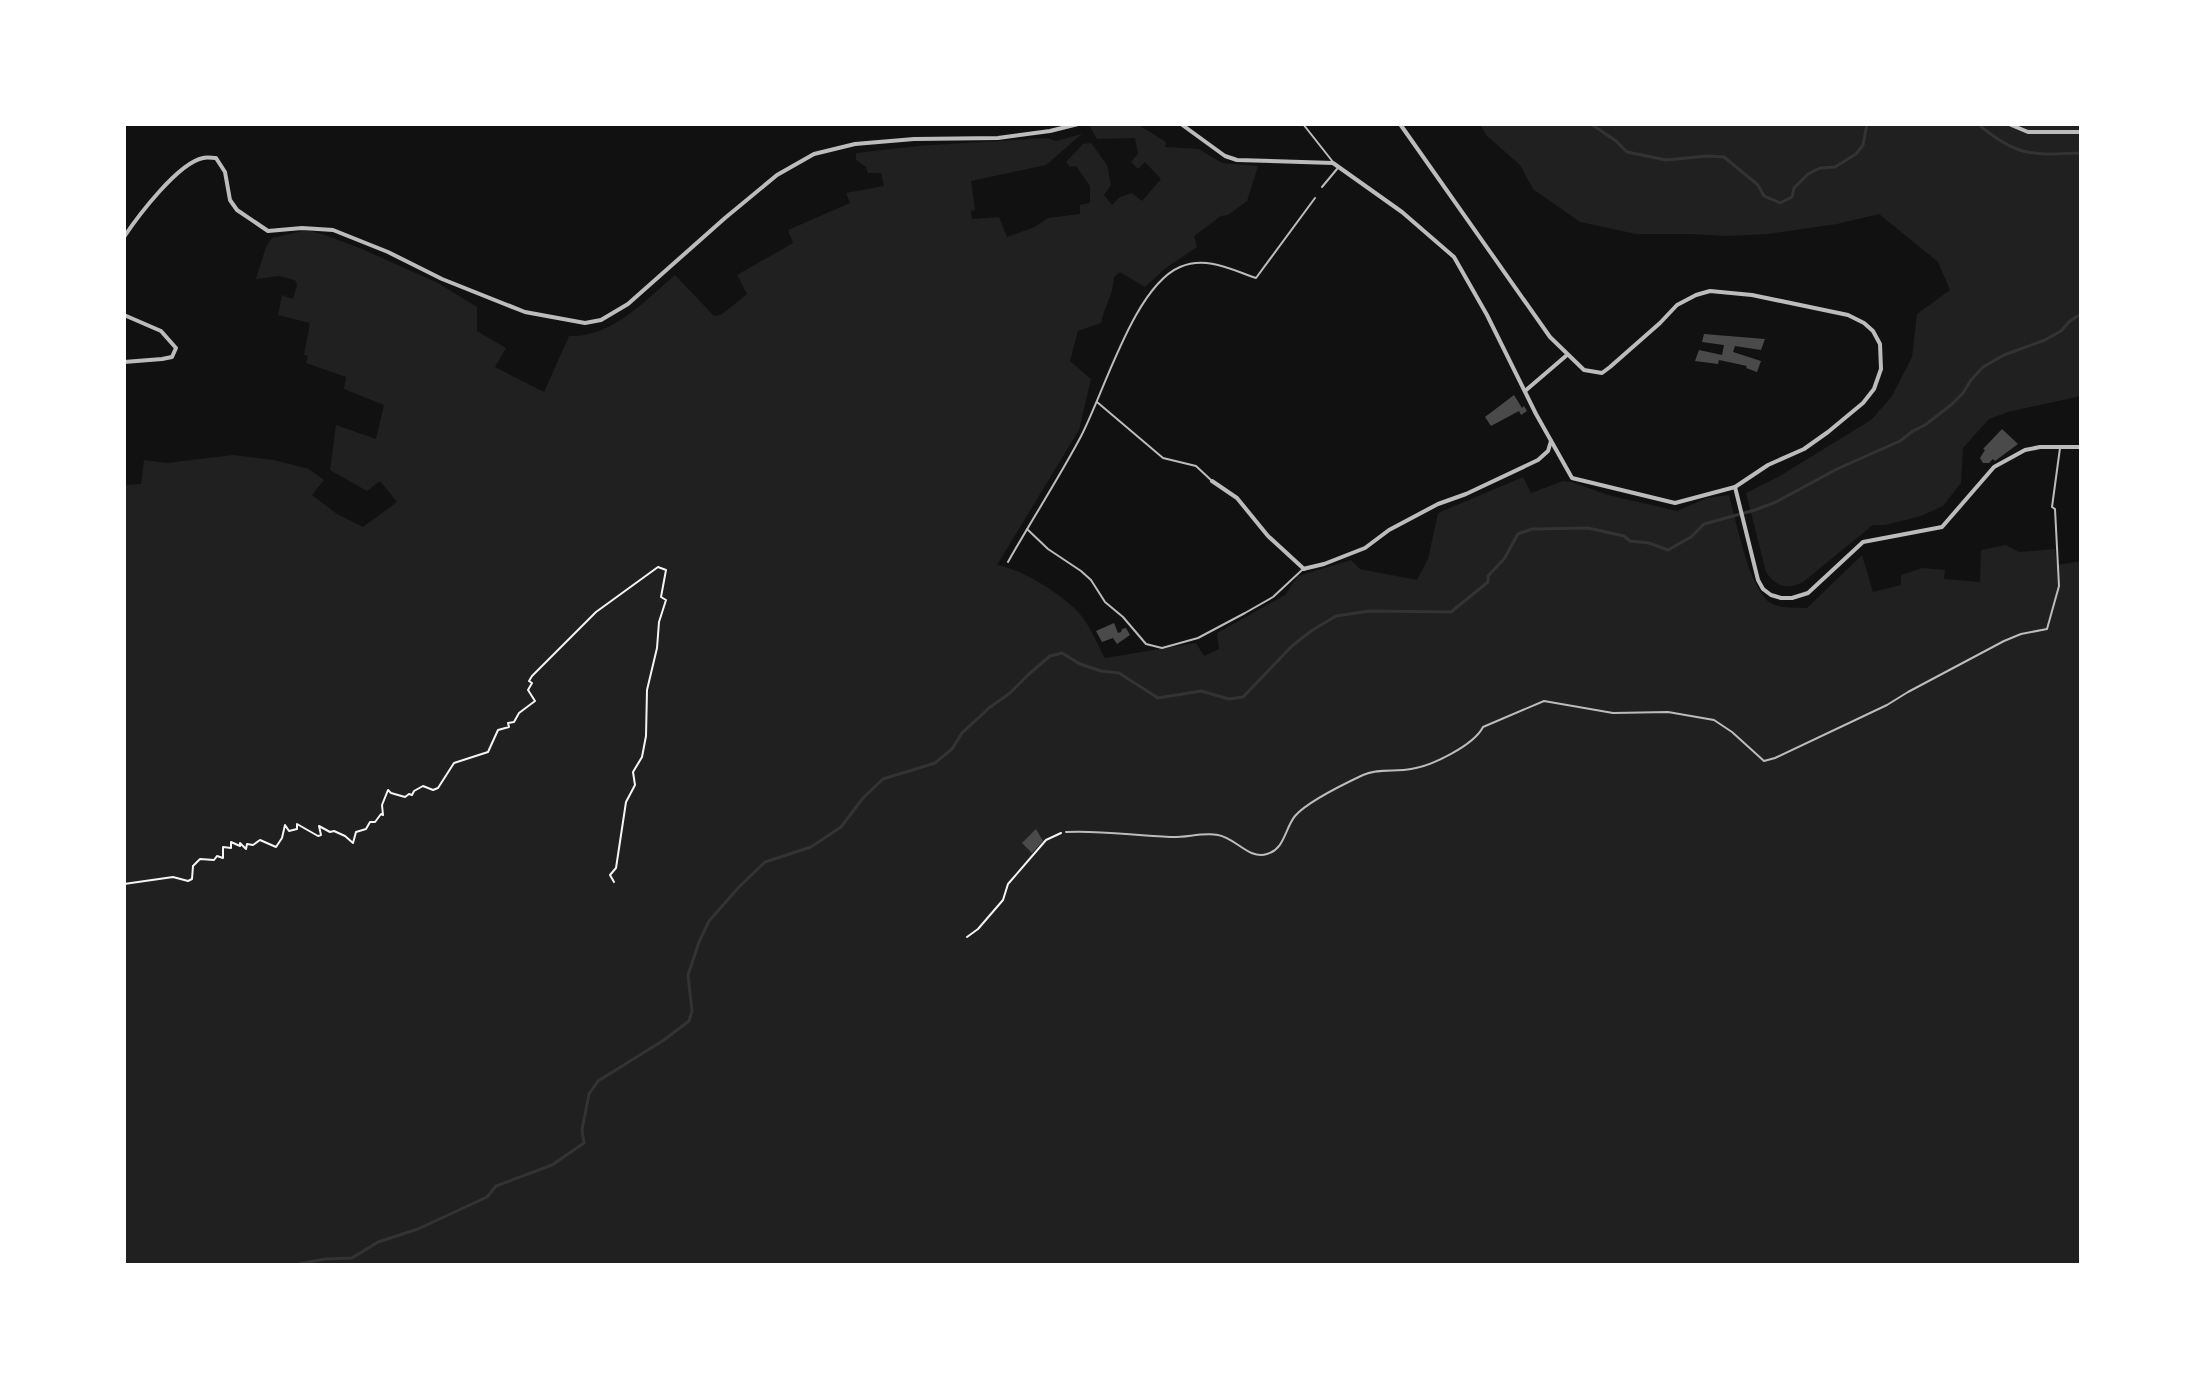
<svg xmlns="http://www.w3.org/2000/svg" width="2205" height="1389" font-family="'Varela Round',sans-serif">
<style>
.green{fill:#202020}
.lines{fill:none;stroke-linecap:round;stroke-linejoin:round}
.stream{stroke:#333;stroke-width:3}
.building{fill:#4a4a4a}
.path{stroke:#f5f5f5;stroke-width:2}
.service{stroke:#bcbcbc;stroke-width:2}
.minor{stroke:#bcbcbc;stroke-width:4}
</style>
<rect width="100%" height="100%" fill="#111"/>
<g class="green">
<path d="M1101 124H1137L1166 142 1165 147 1199 149 1222 163 1258 166 1247 201 1228 215 1221 216 1194 236 1197 247 1166 268 1145 287 1120 272 1114 277C1113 295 1105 305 1101 323L1078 331 1070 361 1091 379 1079 430 997 565C1021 569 1062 594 1079 613 1090 625 1097 644 1105 658L1196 643 1204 656 1219 649 1217 633 1285 595 1298 576 1351 560 1360 569 1417 580 1428 559 1438 513 1523 477 1531 493 1563 481 1572 482 1608 495 1677 511 1707 498 1729 495C1736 521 1749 587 1769 602 1779 609 1795 607 1807 608L1862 555 1873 592 1901 585V575L1922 568 1945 570 1944 579 1980 582 1981 550 2006 545 2019 552 2055 549 2057 565 2081 561V1265H124V485L141 484 144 460 167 463 233 455 274 460 309 469 324 480 312 495 337 514 363 527 397 502 380 481 367 491 330 470 336 425 376 439 384 405 344 389 346 377 306 363 308 356 304 355 310 323 278 315 282 295 293 299 297 285 295 280 279 276 256 279 266 247 272 238 307 230 325 235 362 249 438 283 477 307V331L506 348 495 367 544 392 569 336C611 338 646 300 675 275L714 316 721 315 747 294 737 275 793 243 788 230 850 203 846 193 884 186 881 173H868L866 167 856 160V153L918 146 1047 138 1056 141 1082 134 1046 165 971 181 975 210 971 211 972 219 999 217 1007 237 1035 227 1048 218 1080 214V205L1090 203V186L1076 166 1070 167 1066 162 1083 144 1091 143 1107 165 1111 185 1104 195 1112 205 1120 197 1132 193 1142 201 1161 179 1145 162 1138 169 1131 162 1138 154 1135 138 1097 139 1090 127Z"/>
<path d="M1480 124H2081V396L2008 412 1989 419 1963 448 1961 483 1943 506 1921 516 1885 525H1873L1803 582C1787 590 1776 587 1766 572L1746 493 1778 477 1871 420 1892 396 1912 357 1917 314 1950 290 1938 262 1879 214 1837 224 1768 234 1725 236 1691 234H1636L1580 222 1533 189 1520 165 1486 135Z"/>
</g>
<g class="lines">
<g class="stream">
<polyline points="1591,124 1616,141 1627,152 1666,160 1707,156 1724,157 1758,185 1764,196 1780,203 1792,197 1794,188 1808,174 1820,168 1835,167 1856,154 1863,145 1867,124"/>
<path d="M1978 124C2017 157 2031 155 2081 153"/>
<polyline points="294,1265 325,1259 352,1258 378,1242 418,1229 487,1197 496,1186 552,1165 584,1143 582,1130 589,1094 598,1081 664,1040 689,1021 692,1011 688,975 699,942 709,921 739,887 765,862 811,847 841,827 863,798 883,779 935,763 952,749 962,733 989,708 1010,693 1029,674 1050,656 1062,653 1080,664 1101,671 1119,673 1158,698 1201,691 1229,699 1243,697 1292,646 1311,631 1336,616 1370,611 1451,612 1488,582 1488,576 1504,559 1518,534 1532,529 1588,528 1624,536 1630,541 1649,543 1668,550 1691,537 1704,524 1755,510 1776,502 1837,469 1900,441 1913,431 1925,425 1951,405 1963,393 1971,380 1983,367 2004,355 2045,340 2061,331 2070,321 2081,314"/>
</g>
</g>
<g class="building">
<polygon points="1704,334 1765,339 1761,350 1735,346 1733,352 1761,361 1757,372 1746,368 1747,366 1719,360 1718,364 1695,361 1699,350 1722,355 1724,345 1702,342"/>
<polygon points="1514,395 1522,408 1524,406 1527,411 1521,415 1519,411 1491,426 1485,417"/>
<polygon points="2002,429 2018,444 1995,461 1993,459 1989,463 1983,463 1980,458 1985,450 1983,449"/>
<polygon points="1114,623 1118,633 1121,632 1122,629 1126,628 1130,635 1117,644 1113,638 1102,642 1096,631"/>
<polygon points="1036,829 1043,841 1032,853 1022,843"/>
</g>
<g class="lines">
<g class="path">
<polyline points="124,884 173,877 188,881 192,879 193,866 200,859 214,860 217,856 223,858 223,847 231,848 231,842 240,846 240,843 246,849 247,844 253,845 260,840 276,847 282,838 285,825 289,831 297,829 297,824 318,836 321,835 319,826 330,832 334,831 345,836 353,843 356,832 366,829 370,822 375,822 381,814 383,815 382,805 388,790 391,793 405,797 409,794 412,795 414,791 423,786 433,790 438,788 454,763 488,752 498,730 509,727 508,723 514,722 519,713 535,701 528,690 532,683 529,681 532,676 596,612 658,567 666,570 661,597 666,600 659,622 657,648 647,690 646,736 642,757 633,772 635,785 626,802 616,868 610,875 614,882"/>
<polyline points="967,937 978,929 1003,900 1008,884 1046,840 1061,833"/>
</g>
<g class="service">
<polyline points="1303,124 1333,162"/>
<polyline points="1322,187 1337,169"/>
<polyline points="1097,402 1163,458 1196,466 1212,481"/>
<polyline points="1027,529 1048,549 1081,571 1091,580 1105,602 1123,617 1146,644 1162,648 1198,638 1245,613 1273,597 1302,570"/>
<path d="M1008 562C1031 521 1057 481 1079 440 1103 397 1133 287 1180 267 1206 256 1230 269 1256 278L1315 198"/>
<path d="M1066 832C1101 830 1135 836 1170 837 1185 838 1203 832 1218 835 1236 838 1249 860 1267 854 1285 849 1285 828 1295 816 1307 802 1346 783 1363 775 1377 768 1396 772 1411 769 1432 766 1474 745 1483 727L1544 701 1613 713 1668 712 1714 720 1732 732 1764 761 1775 758 1887 705 1908 692 2004 641 2021 634 2047 629 2059 586 2055 509 2052 507 2060 448"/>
</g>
<g class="minor">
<polyline points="1181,124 1225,156 1237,160 1333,163 1402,212 1454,257 1487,315 1536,414 1572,478 1675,503 1735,487 1768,465 1804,449 1828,432 1863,403 1874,389 1881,369 1880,344 1873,331 1864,323 1848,315 1752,295 1710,291 1696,295 1677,305 1660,323 1610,367 1602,373 1584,370 1550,337 1400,124"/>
<polyline points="2009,124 2028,132 2081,132"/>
<path d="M124 237C138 216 178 163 203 158 206 157 213 158 216 158L225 172 230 200 237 210 268 231 302 228 333 230 388 252 442 279 525 312 585 323 601 320 628 304 725 218 777 175 814 154 855 144 914 139 998 138 1050 131 1078 124"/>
<polyline points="124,315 161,331 176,348 172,357 162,359 124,362"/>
<polyline points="1525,391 1567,355"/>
<polyline points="1212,481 1237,498 1268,536 1304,569"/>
<polyline points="1735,487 1758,580 1763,589 1771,595 1781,598 1792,598 1808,593 1863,542 1942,527 1994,467 2025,450 2040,447 2081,447"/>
<polyline points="1303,569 1324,564 1365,548 1389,530 1438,504 1466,494 1538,460 1548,451 1551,441"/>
</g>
</g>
<rect width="2205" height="1389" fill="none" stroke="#ffffff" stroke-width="252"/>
</svg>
